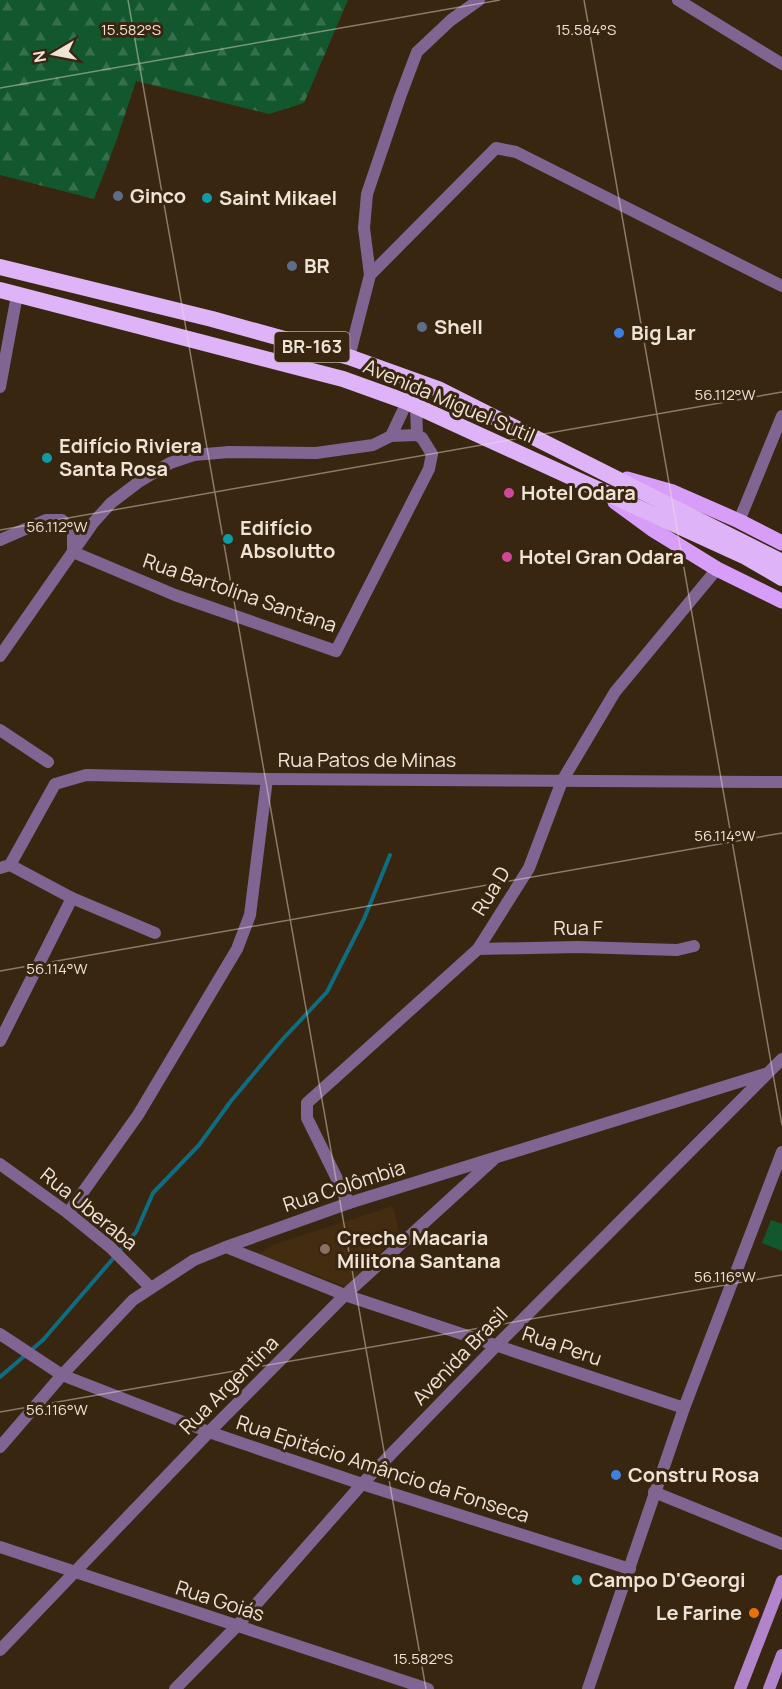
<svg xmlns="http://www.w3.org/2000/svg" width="782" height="1689" font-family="Manrope,sans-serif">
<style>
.built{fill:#432c0f}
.forest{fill:url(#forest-firs)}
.park{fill:#13572f}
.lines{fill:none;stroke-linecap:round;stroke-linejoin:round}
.stream{stroke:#0f6c81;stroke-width:4}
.minor{stroke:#806491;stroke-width:12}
.tertiary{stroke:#806491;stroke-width:12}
.secondary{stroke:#b284cc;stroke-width:12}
.primary{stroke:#d89df9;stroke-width:15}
.trunk{stroke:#deb3f7;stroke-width:16}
.ticks{fill:none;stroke:#efe3d6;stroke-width:1.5;stroke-opacity:0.45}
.service-dot{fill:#5c6f8a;stroke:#382610;stroke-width:2}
.culture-dot{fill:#0f9aa8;stroke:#382610;stroke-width:2}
.shop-dot{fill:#3f7fe0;stroke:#382610;stroke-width:2}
.hotel-dot{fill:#d1479c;stroke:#382610;stroke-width:2}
.education-dot{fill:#8d6e63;stroke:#382610;stroke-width:2}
.food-dot{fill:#e8710a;stroke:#382610;stroke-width:2}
.labels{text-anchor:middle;stroke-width:6;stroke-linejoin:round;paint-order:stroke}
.shield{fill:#382610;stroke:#b8aa9b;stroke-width:1.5}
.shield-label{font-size:18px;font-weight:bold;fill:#efe3d6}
.poi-label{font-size:20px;font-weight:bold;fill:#efe3d6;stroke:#382610;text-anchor:start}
.street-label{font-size:20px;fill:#efe3d6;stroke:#382610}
.ticks-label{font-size:15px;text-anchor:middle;fill:#efe3d6;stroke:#382610;stroke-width:6;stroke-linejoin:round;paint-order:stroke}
</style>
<defs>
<pattern id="forest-firs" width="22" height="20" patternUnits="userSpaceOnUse" patternTransform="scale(1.5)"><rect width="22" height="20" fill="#13572f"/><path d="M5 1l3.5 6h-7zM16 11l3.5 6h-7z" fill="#366f4c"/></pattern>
</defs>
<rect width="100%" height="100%" fill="#382610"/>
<polygon class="built" points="393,1206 399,1232 347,1287 259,1254 275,1244"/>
<polygon class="forest" points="0,0 348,0 304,103 269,114 136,81 117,139 94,199 0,175"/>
<polygon class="park" points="771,1220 782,1224 782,1251 762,1243"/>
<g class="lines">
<polyline class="stream" points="0,1377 43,1340 136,1232 153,1193 199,1145 231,1101 282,1040 327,992 364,919 390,855"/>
<g class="minor">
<polyline points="678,0 782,64"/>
<polyline points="370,275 496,148 516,152 782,286"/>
<polyline points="391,436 417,435"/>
<polyline points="739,521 782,416"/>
<polyline points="0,540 46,520 62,520 73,532 73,550"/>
<polyline points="73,552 175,595 336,651 429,469 432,454 422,438 417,435 416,406"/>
<polyline points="0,656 93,523 111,503 140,481 170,463 194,455 229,452 316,453 373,445 391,436 407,402"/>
<polyline points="0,730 48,762"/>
<polyline points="10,865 72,898 155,933"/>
<polyline points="0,868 10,865 55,784 86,775 267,779 782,782"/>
<polyline points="478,949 578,947 677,950 694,946"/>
<polyline points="0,1041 72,898"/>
<polyline points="0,1164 68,1213 110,1247 150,1287"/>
<polyline points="349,1203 307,1118 307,1103 478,949 529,868 562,781 615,692 717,569"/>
<polyline points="68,1213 138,1115 237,949 250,915 267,779"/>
<polyline points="226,1247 345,1295 684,1408"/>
<polyline points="0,1334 62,1375 209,1432 362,1484 630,1569"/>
<polyline points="0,1447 62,1375 133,1300 194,1260 226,1247 349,1203 765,1074"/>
<polyline points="654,1492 782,1544"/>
<polyline points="0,1547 428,1689"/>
<polyline points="0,1650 209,1432 345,1295 493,1160"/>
<polyline points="175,1689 236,1627 362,1484 498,1344 782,1059"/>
<polyline points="588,1689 684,1408 782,1152"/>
</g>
<g class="tertiary">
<polyline points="349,357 370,275 364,228 367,194 400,97 417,52 451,20 479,0"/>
<polyline points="0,387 17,295"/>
</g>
<g class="secondary">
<polyline points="740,1689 782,1581"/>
<polyline points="769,1689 782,1655"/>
</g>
<g class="primary">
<polyline points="627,479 673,492 739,521 782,543"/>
<polyline points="615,502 652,529 717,569 782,601"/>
</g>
<g class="trunk">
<polyline points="0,267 212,319 349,357 438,389 782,562"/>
<polyline points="0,290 343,379 407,402 746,557 782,578"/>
</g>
</g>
<path class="ticks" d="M128 0 426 1689M584 0 782 1125M0 88 500 0M0 530 782 392M0 971 782 833M0 1412 782 1275"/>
<g class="service-dot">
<circle cx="118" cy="196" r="6"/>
<circle cx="292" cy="266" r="6"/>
<circle cx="422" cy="327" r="6"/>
</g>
<g class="culture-dot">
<circle cx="207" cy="198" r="6"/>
<circle cx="47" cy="458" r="6"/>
<circle cx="228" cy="539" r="6"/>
<circle cx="577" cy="1580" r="6"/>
</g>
<g class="shop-dot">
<circle cx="619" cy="333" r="6"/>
<circle cx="616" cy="1475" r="6"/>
</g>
<g class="hotel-dot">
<circle cx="509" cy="493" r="6"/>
<circle cx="507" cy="557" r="6"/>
</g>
<circle class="education-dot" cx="325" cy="1249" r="6"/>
<circle class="food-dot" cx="754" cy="1613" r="6"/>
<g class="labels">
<rect class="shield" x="274.5" y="332" width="75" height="30" rx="4.5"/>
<g class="shield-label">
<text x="312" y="353">BR-163</text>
</g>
<g class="poi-label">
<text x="130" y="203">Ginco</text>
<text x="219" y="205">Saint Mikael</text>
<text x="304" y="273">BR</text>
<text x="434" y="334">Shell</text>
<text x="631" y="340">Big Lar</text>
<text x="59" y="453">Edifício Riviera<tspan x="59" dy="23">Santa Rosa</tspan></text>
<text x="521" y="500">Hotel Odara</text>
<text x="240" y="535">Edifício<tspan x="240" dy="23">Absolutto</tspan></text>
<text x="519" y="564">Hotel Gran Odara</text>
<text x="337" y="1245">Creche Macaria<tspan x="337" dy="23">Militona Santana</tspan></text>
<text x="628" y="1482">Constru Rosa</text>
<text x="589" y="1587">Campo D'Georgi</text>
<text x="742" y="1620" text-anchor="end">Le Farine</text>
</g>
<g class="street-label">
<text transform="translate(449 401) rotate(23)" y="7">Avenida Miguel Sutil</text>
<text transform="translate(240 593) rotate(19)" y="7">Rua Bartolina Santana</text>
<text x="367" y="767">Rua Patos de Minas</text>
<text transform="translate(491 891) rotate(-58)" y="7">Rua D</text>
<text x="578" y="935">Rua F</text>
<text transform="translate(344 1186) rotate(-18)" y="7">Rua Colômbia</text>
<text transform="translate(89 1209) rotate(39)" y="7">Rua Uberaba</text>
<text transform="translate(562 1346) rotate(19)" y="7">Rua Peru</text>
<text transform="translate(460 1356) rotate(-46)" y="7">Avenida Brasil</text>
<text transform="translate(229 1385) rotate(-45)" y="7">Rua Argentina</text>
<text transform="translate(383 1469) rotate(18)" y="7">Rua Epitácio Amâncio da Fonseca</text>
<text transform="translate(220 1601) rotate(18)" y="7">Rua Goiás</text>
</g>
</g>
<g class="ticks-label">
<text x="131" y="35">15.582°S</text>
<text x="586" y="35">15.584°S</text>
<text x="725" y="400">56.112°W</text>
<text x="57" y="532">56.112°W</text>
<text x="725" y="841">56.114°W</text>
<text x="57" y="974">56.114°W</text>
<text x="725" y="1282">56.116°W</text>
<text x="57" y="1415">56.116°W</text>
<text x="423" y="1664">15.582°S</text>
</g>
<g transform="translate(54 54) rotate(260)" stroke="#382610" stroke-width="4.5" paint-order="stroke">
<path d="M0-4.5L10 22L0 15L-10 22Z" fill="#efe3d6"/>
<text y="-9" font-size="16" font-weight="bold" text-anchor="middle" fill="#efe3d6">N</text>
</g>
</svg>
